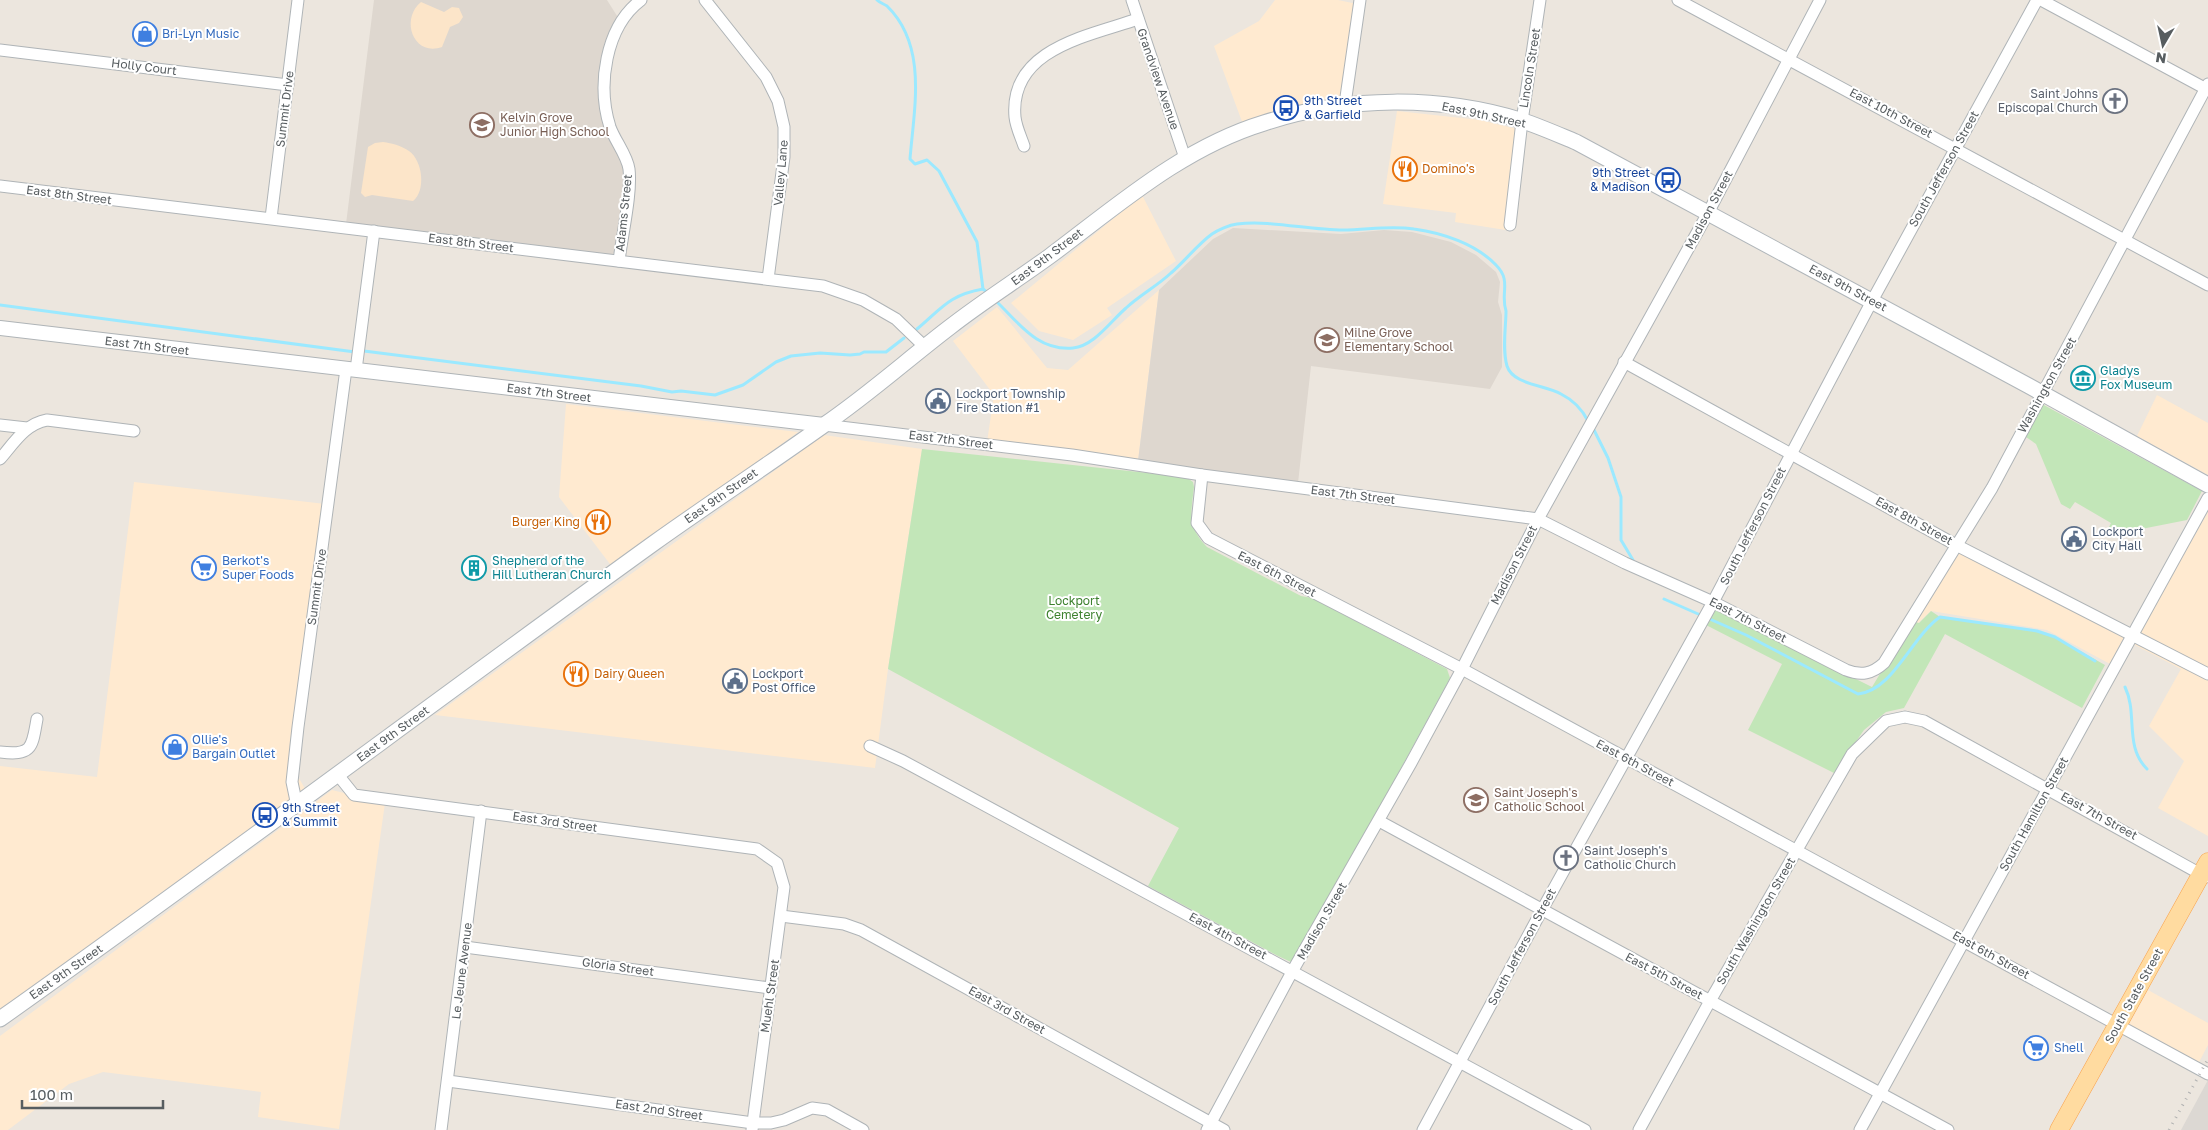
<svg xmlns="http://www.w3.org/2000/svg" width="2208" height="1130" font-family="'Golos Text',sans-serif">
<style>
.commercial{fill:#ffead0}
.industrial{fill:#dcd8d3}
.education{fill:#ded7cf}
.green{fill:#c2e6b8}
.sand{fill:#fce5c9}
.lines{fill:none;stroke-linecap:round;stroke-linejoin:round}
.stream{stroke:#9be9ff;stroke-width:3}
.minor-casing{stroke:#afb4b7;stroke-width:13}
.tertiary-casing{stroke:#afb4b7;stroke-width:16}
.secondary-casing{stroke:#b0b6ba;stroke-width:17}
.primary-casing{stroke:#f9a14a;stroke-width:19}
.minor{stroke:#fff;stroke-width:11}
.tertiary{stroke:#fff;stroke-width:14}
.secondary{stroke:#fff;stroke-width:15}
.primary{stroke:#ffdba0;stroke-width:18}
.rail{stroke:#b0b1b1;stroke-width:3;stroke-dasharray:1 6;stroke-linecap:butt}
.labels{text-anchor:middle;stroke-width:4;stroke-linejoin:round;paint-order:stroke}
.shop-label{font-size:12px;fill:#366cbe;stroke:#fff;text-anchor:start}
.street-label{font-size:12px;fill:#575d60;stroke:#fff}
.worship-label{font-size:12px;fill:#5b616d;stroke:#fff;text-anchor:end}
.transit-label{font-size:12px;fill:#164399;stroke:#fff;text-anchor:start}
.education-label{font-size:12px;fill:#785e54;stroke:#fff;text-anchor:start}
.food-label{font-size:12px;fill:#c56008;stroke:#fff;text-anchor:start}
.culture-label{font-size:12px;fill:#0d838f;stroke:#fff;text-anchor:start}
.service-label{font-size:12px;fill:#4e5e75;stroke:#fff;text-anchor:start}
.park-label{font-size:12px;fill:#3d812e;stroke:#fff}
</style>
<rect width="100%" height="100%" fill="#ece6de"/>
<g class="commercial">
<polygon points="1275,0 1338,0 1357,4 1341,102 1244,127 1214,46 1259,21"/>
<polygon points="1397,111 1480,120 1525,131 1512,231 1455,222 1456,213 1383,204"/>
<polygon points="1142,195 1176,261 1107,308 1112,315 1073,340 1039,331 1011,303"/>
<polygon points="1159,290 1138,461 987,442 994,395 953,341 997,307 1047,368 1068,370"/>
<polygon points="2157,395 2208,423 2208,475 2137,436"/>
<polygon points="566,404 798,432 613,568 559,497"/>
<polygon points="824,435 922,449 888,669 875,768 435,715"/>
<polygon points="134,482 334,505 297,775 307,792 0,1016 0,766 97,777"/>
<polygon points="2208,512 2208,836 2158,808 2184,761 2149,726 2181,669 2133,644"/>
<polygon points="1959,550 2125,635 2110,664 2047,630 1931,611 1918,623 1912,621"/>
<polygon points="332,790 385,803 339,1129 258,1117 261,1092 103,1072 69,1084 8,1130 0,1130 0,1036"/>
<polygon points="2148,990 2208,1023 2208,1045 2198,1064 2128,1026"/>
</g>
<polygon class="industrial" points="2208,1080 2208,1130 2181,1130"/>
<g class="education">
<polygon points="374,0 607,0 619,19 611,35 607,128 624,169 626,184 616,252 611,255 346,224"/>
<polygon points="1233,228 1341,234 1384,230 1412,232 1451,242 1476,255 1496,272 1500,282 1498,302 1502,315 1502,367 1490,389 1311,366 1298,483 1138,461 1159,290 1213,239"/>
</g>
<g class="green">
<polygon points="2042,404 2202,491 2187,520 2116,534 2108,529 2111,523 2075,502 2070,509 2061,504 2036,444 2026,437"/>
<path d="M922 449 1186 477 1193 482 1194 487C1191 513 1187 526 1207 547L1301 596 1312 598 1447 669 1450 678 1448 682 1298 957 1291 962 1278 956 1148 886 1179 828 888 669Z"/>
<polygon points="1715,609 1872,687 1912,621 1919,623 1931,611 1940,617 2037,631 2055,637 2105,665 2082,708 1945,634 1904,708 1886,712 1864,730 1834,773 1748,730 1782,664 1706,625"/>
</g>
<g class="sand">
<path d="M421 2 444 12 452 7 459 8 463 17 459 23 450 27 442 47C413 57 400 19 421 2Z"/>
<path d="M383 142C392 143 402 146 409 151 423 161 426 191 413 201L372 195 365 197 361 193 368 147 375 143Z"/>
</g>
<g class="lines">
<g class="stream">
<path d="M877 0C880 3 884 4 887 6 928 46 914 108 910 159L915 164 927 160 939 171 977 242 983 289 988 293"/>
<path d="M996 301C1019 323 1037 351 1073 348 1094 346 1110 322 1126 308 1140 295 1157 286 1171 273 1185 261 1197 245 1212 234 1218 230 1229 225 1237 224 1271 220 1308 230 1343 230 1367 230 1390 225 1414 229 1443 233 1476 244 1496 265 1512 281 1500 293 1506 311 1506 327 1502 349 1507 366 1513 385 1546 385 1561 394 1573 400 1582 409 1588 421"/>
<polyline points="0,305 355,352"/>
<path d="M917 329C942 308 949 295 983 289"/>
<polyline points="364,351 641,386 672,392 681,391 715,395 743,385 776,362 791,356 820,353 850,355 860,354 864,352 886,352 904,338"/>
<polyline points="1592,426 1608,458 1621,497 1621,540 1633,560"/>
<path d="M1664 599 1746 635 1858 694C1893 691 1912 636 1940 617L2037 631 2055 637 2095 661"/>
<path d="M2125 687C2138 714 2124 746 2147 769"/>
</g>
<defs>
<g id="minor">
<polyline points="705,0 766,77 778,101 784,127 784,157 768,279"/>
<polyline points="1132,0 1185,158"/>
<polyline points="1678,0 2208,285"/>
<polyline points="2041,0 2208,90"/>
<polyline points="0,50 288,85"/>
<polyline points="1345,104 1360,0"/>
<path d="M1024 146C1021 137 1016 127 1015 117 1009 49 1088 36 1138 19"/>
<polyline points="0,186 823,286 863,300 896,319 925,347"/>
<polyline points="271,218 298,0"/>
<polyline points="1510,225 1522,121 1540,0"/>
<path d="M619 261C622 235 632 193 629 169 627 155 615 141 610 127 597 86 605 27 641 0"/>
<polyline points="1624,362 1958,546 2208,674"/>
<polyline points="356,370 374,231"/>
<polyline points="0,425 27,428"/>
<path d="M824 425 1072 455 1202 475 1538 519 1625 563 1713 602 1846 670C1861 676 1872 674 1884 663L1992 488 2208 84"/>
<path d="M0 459C14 443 25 424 47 420L134 431"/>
<polyline points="1202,475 1197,523 1208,538 1462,669 2208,1074"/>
<polyline points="870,746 903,761 1585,1130"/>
<path d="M0 752C33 756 32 747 37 719"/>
<polyline points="338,775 354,795 757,849 777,863 784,887 752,1130"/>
<polyline points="297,806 292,782 298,727 346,369"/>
<polyline points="1379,821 1948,1130"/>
<polyline points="781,916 844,924 861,930 1224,1130"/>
<polyline points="465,947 770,988"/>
<polyline points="448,1081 753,1123 771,1123 784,1120 812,1108 827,1110 863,1130"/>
<polyline points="441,1130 481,811"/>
<polyline points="1207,1130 1293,970 1411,763 1462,669 1538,519 1708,213 1820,0"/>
<polyline points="1423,1130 1542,910 1713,602 1872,301 2037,0"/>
<polyline points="1639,1130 1710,1001 1852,754 1886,721 1905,717 1924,721 2206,877"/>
<polyline points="1860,1130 2208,498"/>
</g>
<polyline id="tertiary" points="0,328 824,425"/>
<path id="secondary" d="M0 1019C220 863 435 701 654 543 710 503 768 465 824 425 868 395 908 359 950 327 982 302 1017 280 1050 256 1117 206 1182 148 1264 123 1347 96 1440 95 1523 121 1541 127 1559 135 1576 142L2029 386 2208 485"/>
<polyline id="primary" points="2059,1130 2208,862"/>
</defs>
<use href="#minor" class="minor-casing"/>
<use href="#tertiary" class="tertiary-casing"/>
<use href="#secondary" class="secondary-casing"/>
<use href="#primary" class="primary-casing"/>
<use href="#minor" class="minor"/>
<use href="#tertiary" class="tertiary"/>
<use href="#secondary" class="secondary"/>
<use href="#primary" class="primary"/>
<polyline class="rail" points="2169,1130 2208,1059"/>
</g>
<defs>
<symbol id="shop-ring" viewBox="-11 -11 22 22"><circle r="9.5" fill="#fff" stroke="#3f7fe0" stroke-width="1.5"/><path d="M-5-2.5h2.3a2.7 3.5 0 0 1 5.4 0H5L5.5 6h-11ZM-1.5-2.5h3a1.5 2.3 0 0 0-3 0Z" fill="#3f7fe0"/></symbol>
<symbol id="church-ring" viewBox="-11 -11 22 22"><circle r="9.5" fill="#fff" stroke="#6b7280" stroke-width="1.5"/><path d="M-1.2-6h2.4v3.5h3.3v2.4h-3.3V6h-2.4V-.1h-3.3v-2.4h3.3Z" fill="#6b7280"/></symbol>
<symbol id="bus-ring" viewBox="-11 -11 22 22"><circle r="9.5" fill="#fff" stroke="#1a4fb4" stroke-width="1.5"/><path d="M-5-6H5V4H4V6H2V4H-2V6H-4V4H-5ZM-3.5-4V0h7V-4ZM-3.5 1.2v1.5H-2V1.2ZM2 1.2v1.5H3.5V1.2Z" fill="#1a4fb4"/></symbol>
<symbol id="school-ring" viewBox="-11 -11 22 22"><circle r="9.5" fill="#fff" stroke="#8d6e63" stroke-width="1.5"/><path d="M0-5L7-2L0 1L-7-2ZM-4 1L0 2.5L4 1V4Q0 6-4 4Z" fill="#8d6e63"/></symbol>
<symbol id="restaurant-ring" viewBox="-11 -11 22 22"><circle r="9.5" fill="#fff" stroke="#e8710a" stroke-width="1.5"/><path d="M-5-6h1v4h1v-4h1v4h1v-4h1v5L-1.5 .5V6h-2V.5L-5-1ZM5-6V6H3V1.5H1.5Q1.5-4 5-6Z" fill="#e8710a"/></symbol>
<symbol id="museum-ring" viewBox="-11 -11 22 22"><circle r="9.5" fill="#fff" stroke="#0f9aa8" stroke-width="1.5"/><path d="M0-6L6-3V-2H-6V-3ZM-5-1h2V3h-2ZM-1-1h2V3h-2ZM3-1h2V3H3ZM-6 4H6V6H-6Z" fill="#0f9aa8"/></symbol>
<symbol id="civic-ring" viewBox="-11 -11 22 22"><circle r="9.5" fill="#fff" stroke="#5c6f8a" stroke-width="1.5"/><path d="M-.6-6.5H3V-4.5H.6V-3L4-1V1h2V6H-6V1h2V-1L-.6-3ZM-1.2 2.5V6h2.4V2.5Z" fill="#5c6f8a"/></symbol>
<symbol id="supermarket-ring" viewBox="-11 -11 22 22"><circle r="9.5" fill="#fff" stroke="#3f7fe0" stroke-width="1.5"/><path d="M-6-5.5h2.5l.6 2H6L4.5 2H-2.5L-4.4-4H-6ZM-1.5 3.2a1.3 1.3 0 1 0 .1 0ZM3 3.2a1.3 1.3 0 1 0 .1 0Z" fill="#3f7fe0"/></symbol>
<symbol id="building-ring" viewBox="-11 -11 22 22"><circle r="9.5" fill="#fff" stroke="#0f9aa8" stroke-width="1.5"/><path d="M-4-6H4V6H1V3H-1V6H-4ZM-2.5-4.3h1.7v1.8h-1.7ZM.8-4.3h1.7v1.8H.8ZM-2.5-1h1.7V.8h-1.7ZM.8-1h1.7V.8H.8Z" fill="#0f9aa8"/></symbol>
</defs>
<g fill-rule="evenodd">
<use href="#shop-ring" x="131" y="20" width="28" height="28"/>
<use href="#church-ring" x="2101" y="87" width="28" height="28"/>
<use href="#bus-ring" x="1272" y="94" width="28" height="28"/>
<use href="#school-ring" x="468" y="111" width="28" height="28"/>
<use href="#restaurant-ring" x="1391" y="155" width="28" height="28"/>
<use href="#bus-ring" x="1654" y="166" width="28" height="28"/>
<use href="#school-ring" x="1313" y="326" width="28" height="28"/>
<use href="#museum-ring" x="2069" y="364" width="28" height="28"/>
<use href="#civic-ring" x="924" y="387" width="28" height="28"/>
<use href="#restaurant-ring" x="584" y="508" width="28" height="28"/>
<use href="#civic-ring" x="2060" y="525" width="28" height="28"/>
<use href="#supermarket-ring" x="190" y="554" width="28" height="28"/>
<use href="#building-ring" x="460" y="554" width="28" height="28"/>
<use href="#restaurant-ring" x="562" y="660" width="28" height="28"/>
<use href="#civic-ring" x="721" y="667" width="28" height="28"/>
<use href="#shop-ring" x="161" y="733" width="28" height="28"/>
<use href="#school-ring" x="1462" y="786" width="28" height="28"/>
<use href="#bus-ring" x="251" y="801" width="28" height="28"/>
<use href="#church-ring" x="1552" y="844" width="28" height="28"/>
<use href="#supermarket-ring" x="2022" y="1034" width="28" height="28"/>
</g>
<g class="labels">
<g class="shop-label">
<text x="162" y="38">Bri-Lyn Music</text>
<text x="222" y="565">Berkot's<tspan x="222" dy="14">Super Foods</tspan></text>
<text x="192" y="744">Ollie's<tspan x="192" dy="14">Bargain Outlet</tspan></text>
<text x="2054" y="1052">Shell</text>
</g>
<g class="street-label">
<text transform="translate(144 67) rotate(7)" y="4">Holly Court</text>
<text transform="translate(1530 68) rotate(-81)" y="4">Lincoln Street</text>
<text transform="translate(1158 79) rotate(71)" y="4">Grandview Avenue</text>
<text transform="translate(285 109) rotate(-83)" y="4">Summit Drive</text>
<text transform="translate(1891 113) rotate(28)" y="4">East 10th Street</text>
<text transform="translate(1484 115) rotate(12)" y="4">East 9th Street</text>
<text transform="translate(1944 169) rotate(-61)" y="4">South Jefferson Street</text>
<text transform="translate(781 173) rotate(-85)" y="4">Valley Lane</text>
<text transform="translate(69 195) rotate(7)" y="4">East 8th Street</text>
<text transform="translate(1709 210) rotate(-62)" y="4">Madison Street</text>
<text transform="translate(624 213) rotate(-84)" y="4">Adams Street</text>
<text transform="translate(471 243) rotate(7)" y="4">East 8th Street</text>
<text transform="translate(1047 257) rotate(-37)" y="4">East 9th Street</text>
<text transform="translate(1848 288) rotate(28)" y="4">East 9th Street</text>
<text transform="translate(147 346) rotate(7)" y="4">East 7th Street</text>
<text transform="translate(2047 385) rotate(-61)" y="4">Washington Street</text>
<text transform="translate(549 393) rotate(7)" y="4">East 7th Street</text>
<text transform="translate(951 440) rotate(7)" y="4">East 7th Street</text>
<text transform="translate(1353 495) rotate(7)" y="4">East 7th Street</text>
<text transform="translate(721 496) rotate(-35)" y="4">East 9th Street</text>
<text transform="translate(1914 521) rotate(29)" y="4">East 8th Street</text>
<text transform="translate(1753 526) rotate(-63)" y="4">South Jefferson Street</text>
<text transform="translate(1514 565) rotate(-63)" y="4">Madison Street</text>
<text transform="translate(1277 574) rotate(27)" y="4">East 6th Street</text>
<text transform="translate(317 587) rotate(-82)" y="4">Summit Drive</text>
<text transform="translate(1748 620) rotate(27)" y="4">East 7th Street</text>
<text transform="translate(393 734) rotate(-36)" y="4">East 9th Street</text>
<text transform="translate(1635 763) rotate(28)" y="4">East 6th Street</text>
<text transform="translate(2034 814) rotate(-61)" y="4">South Hamilton Street</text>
<text transform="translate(2099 816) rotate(29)" y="4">East 7th Street</text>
<text transform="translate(555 822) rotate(8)" y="4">East 3rd Street</text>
<text transform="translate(1322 921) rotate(-60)" y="4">Madison Street</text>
<text transform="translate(1756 921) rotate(-60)" y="4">South Washington Street</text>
<text transform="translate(1228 936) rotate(28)" y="4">East 4th Street</text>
<text transform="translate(1522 947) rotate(-62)" y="4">South Jefferson Street</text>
<text transform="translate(1991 955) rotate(29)" y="4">East 6th Street</text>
<text transform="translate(618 967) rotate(8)" y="4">Gloria Street</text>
<text transform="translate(462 971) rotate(-83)" y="4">Le Jeune Avenue</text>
<text transform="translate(66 972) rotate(-35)" y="4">East 9th Street</text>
<text transform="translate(1664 976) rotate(28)" y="4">East 5th Street</text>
<text transform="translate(770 996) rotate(-82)" y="4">Muehl Street</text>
<text transform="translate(2134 996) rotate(-61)" y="4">South State Street</text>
<text transform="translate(1007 1010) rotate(29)" y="4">East 3rd Street</text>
<text transform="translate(659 1110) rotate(8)" y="4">East 2nd Street</text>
</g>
<g class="worship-label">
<text x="2098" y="98">Saint Johns<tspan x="2098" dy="14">Episcopal Church</tspan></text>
<text x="1584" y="855" text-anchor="start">Saint Joseph's<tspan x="1584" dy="14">Catholic Church</tspan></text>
</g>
<g class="transit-label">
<text x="1304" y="105">9th Street<tspan x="1304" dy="14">&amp; Garfield</tspan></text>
<text x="1650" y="177" text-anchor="end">9th Street<tspan x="1650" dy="14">&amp; Madison</tspan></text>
<text x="282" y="812">9th Street<tspan x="282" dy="14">&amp; Summit</tspan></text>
</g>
<g class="education-label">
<text x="500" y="122">Kelvin Grove<tspan x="500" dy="14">Junior High School</tspan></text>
<text x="1344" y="337">Milne Grove<tspan x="1344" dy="14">Elementary School</tspan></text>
<text x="1494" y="797">Saint Joseph's<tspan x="1494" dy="14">Catholic School</tspan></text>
</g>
<g class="food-label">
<text x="1422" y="173">Domino's</text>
<text x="580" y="526" text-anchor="end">Burger King</text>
<text x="594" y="678">Dairy Queen</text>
</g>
<g class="culture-label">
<text x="2100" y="375">Gladys<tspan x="2100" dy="14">Fox Museum</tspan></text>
<text x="492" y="565">Shepherd of the<tspan x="492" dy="14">Hill Lutheran Church</tspan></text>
</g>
<g class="service-label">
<text x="956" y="398">Lockport Township<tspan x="956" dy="14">Fire Station #1</tspan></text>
<text x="2092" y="536">Lockport<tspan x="2092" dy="14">City Hall</tspan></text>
<text x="752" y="678">Lockport<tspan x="752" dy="14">Post Office</tspan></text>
</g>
<g class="park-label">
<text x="1074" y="605">Lockport<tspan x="1074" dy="14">Cemetery</tspan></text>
</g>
</g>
<g transform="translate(2163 45) rotate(189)" stroke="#ffffff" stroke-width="4" paint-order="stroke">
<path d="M0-4L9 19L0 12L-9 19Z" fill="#575d60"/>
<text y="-8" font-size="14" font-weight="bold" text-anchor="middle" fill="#575d60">N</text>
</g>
<path d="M22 1100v8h141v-8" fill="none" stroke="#575d60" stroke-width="2.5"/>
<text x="30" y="1100" font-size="15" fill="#575d60" stroke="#ffffff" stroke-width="4" paint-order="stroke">100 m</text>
</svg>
